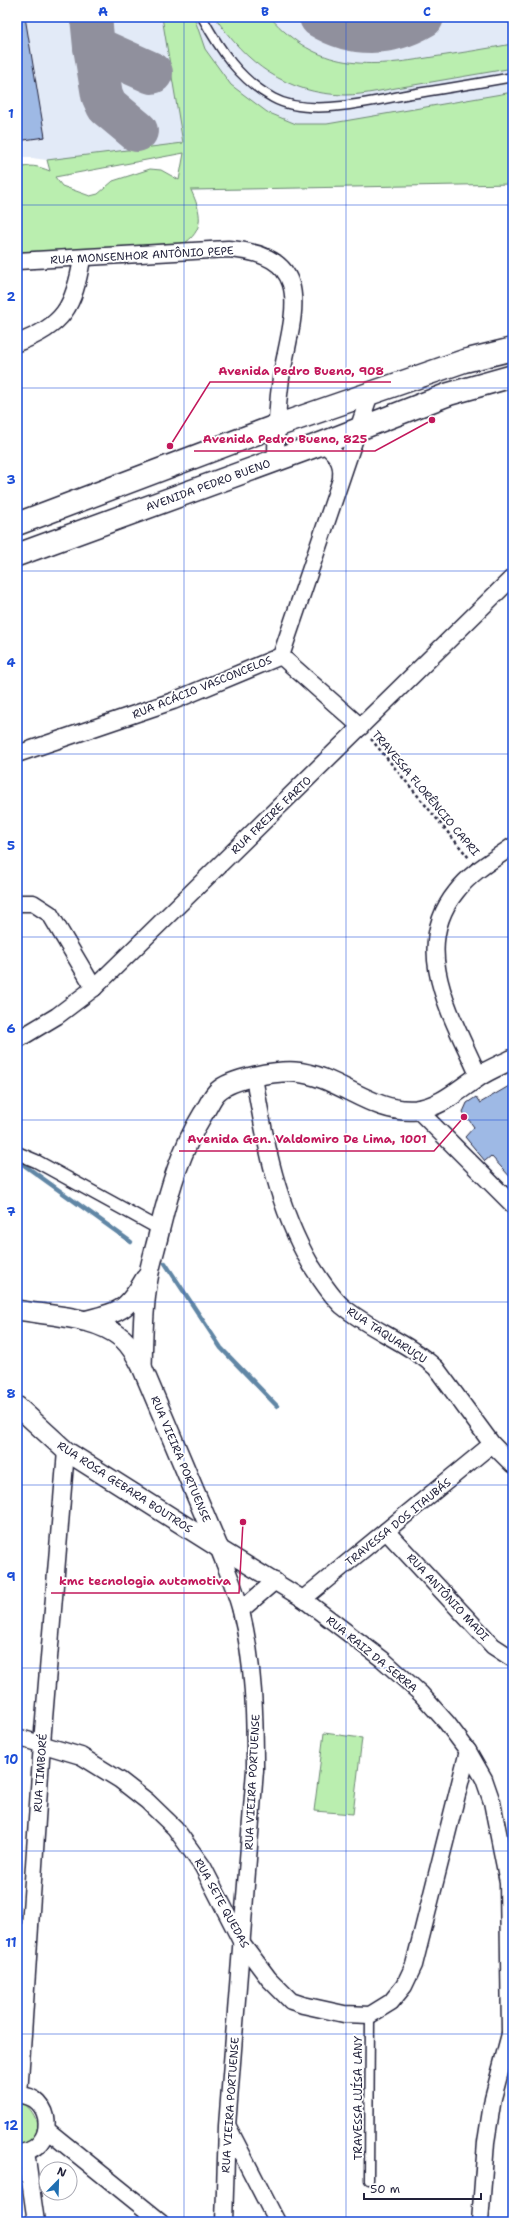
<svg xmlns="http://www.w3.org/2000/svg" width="530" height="2239" font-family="'Shantell Sans',sans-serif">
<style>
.built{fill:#e2eaf7}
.green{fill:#baeeaf;stroke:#6e8875;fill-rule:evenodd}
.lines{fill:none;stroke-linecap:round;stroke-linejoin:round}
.stream{stroke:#6186a5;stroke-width:4.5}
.taxiway{stroke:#90909d;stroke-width:42}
.building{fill:#9eb9e5;stroke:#22223b}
.service-casing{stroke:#22223b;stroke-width:11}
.pedestrian-casing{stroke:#22223b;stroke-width:15}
.minor-casing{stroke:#22223b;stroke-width:19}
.tertiary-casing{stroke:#22223b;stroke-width:22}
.secondary-casing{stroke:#22223b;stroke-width:25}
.path{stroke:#22223b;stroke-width:2.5;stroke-dasharray:3 3;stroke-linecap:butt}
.service{stroke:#fff;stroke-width:8}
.pedestrian{stroke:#fff;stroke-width:12}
.minor{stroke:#fff;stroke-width:16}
.tertiary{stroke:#fff;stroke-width:19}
.secondary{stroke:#fff;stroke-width:22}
.grid{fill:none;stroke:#1d4ed8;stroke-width:1;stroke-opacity:0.55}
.labels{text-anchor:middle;stroke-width:3.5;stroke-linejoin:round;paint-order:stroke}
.street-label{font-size:11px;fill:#22223b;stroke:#fff}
.leader{fill:none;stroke:#c2185b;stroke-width:1.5}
.callout-dot{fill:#c2185b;stroke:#fff;stroke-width:1.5}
.callout-label{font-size:12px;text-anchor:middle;font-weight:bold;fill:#c2185b;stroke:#fff;stroke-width:3.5;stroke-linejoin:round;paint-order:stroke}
.neatline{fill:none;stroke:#1d4ed8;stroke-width:1.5}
.grid-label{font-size:13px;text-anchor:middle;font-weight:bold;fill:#1d4ed8}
</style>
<rect width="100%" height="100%" fill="#fff"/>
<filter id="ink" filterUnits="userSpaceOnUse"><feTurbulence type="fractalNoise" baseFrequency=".025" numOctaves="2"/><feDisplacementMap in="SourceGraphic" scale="8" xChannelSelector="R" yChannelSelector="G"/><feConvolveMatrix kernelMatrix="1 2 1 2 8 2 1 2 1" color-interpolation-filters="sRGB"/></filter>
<g filter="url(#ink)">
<polygon class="built" points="17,17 513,17 513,184 178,191 184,153 52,177 47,160 17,156"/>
<g class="green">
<path d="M162 17H194L205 49 231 85 267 112 296 124H327L513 92V184L191 190C201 212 206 230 182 245L17 255V169C30 164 37 166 50 171L47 160 183 143ZM184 153 179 180 161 170 150 169 113 181 98 194 90 196 62 186 55 177Z"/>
<path d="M215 17H270C318 71 368 68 433 57 460 53 486 49 512 44L513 68C478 74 443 80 408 86 387 89 365 95 345 95 286 94 246 63 215 17Z"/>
<polygon points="324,1733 362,1738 353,1814 314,1811"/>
<path d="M17 2100C32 2105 47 2130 29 2142 26 2144 21 2145 17 2147Z"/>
</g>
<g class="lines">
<g class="stream">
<polyline points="17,1160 131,1242"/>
<polyline points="165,1263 221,1348 277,1406"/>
</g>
<g class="taxiway">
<polyline points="91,17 94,47 152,73"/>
<path d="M320 17C353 37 389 37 423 17"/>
<polyline points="94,47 102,95 107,106 137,131"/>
</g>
</g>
<g class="building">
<polygon points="17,17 25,17 45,137 17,141"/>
<polygon points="509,1086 513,1094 513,1180 491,1156 485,1161 465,1137 474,1127 463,1112 467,1103 476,1097 480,1103"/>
</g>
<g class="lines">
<defs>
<g id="service">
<path d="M202 17C220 50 240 80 273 98 309 118 372 101 411 94 445 89 479 83 513 77"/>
<polyline points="369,2180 370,2015"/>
</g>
<polyline id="pedestrian" points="17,1153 36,1161 160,1229"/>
<g id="minor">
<path d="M17 261 228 249C319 255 292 316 281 378 277 406 276 432 276 460"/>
<path d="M17 343C64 326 74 306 82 259"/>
<path d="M323 443C335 453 343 461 341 477"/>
<polyline points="281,656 361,727"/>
<polyline points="17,754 173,701 281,656 370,394"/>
<polyline points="17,903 33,903 50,914 94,988"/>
<polyline points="17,1040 57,1016 94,988 513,577"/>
<path d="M254 1077C265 1142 277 1207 311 1265 320 1279 330 1295 342 1306 371 1330 409 1343 436 1368L492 1444 513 1465"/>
<path d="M479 1077C454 1019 409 950 456 892 471 872 493 860 513 846"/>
<polyline points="418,1110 513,1205"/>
<polyline points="386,1531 493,1646 513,1659"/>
<path d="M218 1547C226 1568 236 1590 241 1611 254 1664 255 1716 255 1770L227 2126 224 2222"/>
<polyline points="218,1547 303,1599 382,1659 421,1694 447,1723 468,1751 484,1779 492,1802 508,1882 510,2034 513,2047"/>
<polyline points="303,1599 492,1444"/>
<polyline points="241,1610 275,1581"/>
<polyline points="17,1737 81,1756 120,1780 147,1801 175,1828 203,1867 242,1943 269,1979 291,2001 303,2005 344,2014 370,2015 391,2002 404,1986 414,1965 468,1751"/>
<path d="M17 2095C54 2093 59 2151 17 2153"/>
<polyline points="19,2095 42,1743 66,1451"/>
<polyline points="228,2127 277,2222"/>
<polyline points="47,2130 161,2222"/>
<polyline points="26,2152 36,2222"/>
<polyline points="480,2222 486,2142 493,2098 510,2034"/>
</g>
<g id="tertiary">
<path d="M17 1310C51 1316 96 1316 123 1339 132 1347 137 1357 142 1367L218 1547"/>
<path d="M84 1321C120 1312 126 1312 145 1279"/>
<path d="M142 1367C143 1335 143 1304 149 1273 152 1258 157 1243 160 1228 170 1187 181 1150 203 1114 208 1107 212 1096 218 1091 232 1078 276 1071 295 1072 338 1075 371 1114 416 1110 441 1107 458 1090 478 1077 488 1070 501 1065 513 1059"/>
<polyline points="17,1406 66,1451 218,1547"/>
</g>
<g id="secondary">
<polyline points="17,524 276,426 464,361 513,349"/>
<polyline points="17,555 323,443 449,394 513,376"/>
</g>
</defs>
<use href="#service" class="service-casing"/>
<use href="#pedestrian" class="pedestrian-casing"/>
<use href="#minor" class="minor-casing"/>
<use href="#tertiary" class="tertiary-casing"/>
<use href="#secondary" class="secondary-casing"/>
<polyline class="path" points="371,739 469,858"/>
<use href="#service" class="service"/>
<use href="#pedestrian" class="pedestrian"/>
<use href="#minor" class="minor"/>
<use href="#tertiary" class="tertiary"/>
<use href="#secondary" class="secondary"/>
</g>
</g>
<path class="grid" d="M184 17V2222M346 17V2222M17 205H513M17 388H513M17 571H513M17 754H513M17 937H513M17 1120H513M17 1302H513M17 1485H513M17 1668H513M17 1851H513M17 2034H513"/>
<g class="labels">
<g class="street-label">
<text transform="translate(142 255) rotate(-3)" y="4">RUA MONSENHOR ANTÔNIO PEPE</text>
<text transform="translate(208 485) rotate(-20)" y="4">AVENIDA PEDRO BUENO</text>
<text transform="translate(202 687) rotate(-22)" y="4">RUA ACÁCIO VASCONCELOS</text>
<text transform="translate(426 793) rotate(50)" y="4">TRAVESSA FLORÊNCIO CAPRI</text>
<text transform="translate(271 815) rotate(-44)" y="4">RUA FREIRE FARTO</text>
<text transform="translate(387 1335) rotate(33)" y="4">RUA TAQUARUÇU</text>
<text transform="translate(181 1459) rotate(67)" y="4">RUA VIEIRA PORTUENSE</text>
<text transform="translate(125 1487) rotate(33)" y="4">RUA ROSA GEBARA BOUTROS</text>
<text transform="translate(398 1522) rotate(-39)" y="4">TRAVESSA DOS ITAUBÁS</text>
<text transform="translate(448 1597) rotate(47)" y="4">RUA ANTÔNIO MADI</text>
<text transform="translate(372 1654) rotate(39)" y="4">RUA RAIZ DA SERRA</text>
<text transform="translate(40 1773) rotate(-86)" y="4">RUA TIMBORÉ</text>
<text transform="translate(252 1782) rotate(-87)" y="4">RUA VIEIRA PORTUENSE</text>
<text transform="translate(222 1903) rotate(61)" y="4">RUA SETE QUEDAS</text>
<text transform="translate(358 2098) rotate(-90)" y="4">TRAVESSA LUÍSA LANY</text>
<text transform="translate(230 2105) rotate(-86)" y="4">RUA VIEIRA PORTUENSE</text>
</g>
</g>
<path class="leader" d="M170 446L210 382H391M432 420L375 451H194M464 1117L434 1151H179M243 1522L239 1593H51"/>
<g class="callout-dot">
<circle cx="170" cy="446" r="4"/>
<circle cx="432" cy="420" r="4"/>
<circle cx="464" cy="1117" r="4"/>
<circle cx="243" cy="1522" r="4"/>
</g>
<g class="callout-label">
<text x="301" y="375">Avenida Pedro Bueno, 908</text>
<text x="285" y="443">Avenida Pedro Bueno, 825</text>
<text x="307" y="1143">Avenida Gen. Valdomiro De Lima, 1001</text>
<text x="145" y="1585">kmc tecnologia automotiva</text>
</g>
<rect width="530" height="2239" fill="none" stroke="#fff" stroke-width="44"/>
<g transform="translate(58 2181) rotate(23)"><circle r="19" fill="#ffffff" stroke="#a7a7b1"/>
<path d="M0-3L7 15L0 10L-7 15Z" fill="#1f6fb2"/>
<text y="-6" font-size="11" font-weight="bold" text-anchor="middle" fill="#22223b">N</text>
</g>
<path d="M364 2193v6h117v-6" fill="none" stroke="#22223b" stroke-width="2"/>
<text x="370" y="2193" font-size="12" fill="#22223b" stroke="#ffffff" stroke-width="3" paint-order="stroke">50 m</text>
<rect x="22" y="22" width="486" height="2195" class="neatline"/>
<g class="grid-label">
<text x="103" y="16">A</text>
<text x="265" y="16">B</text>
<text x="427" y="16">C</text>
<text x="11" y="118">1</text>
<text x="11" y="301">2</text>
<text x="11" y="484">3</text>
<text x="11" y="667">4</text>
<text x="11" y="850">5</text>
<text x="11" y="1033">6</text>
<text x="11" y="1216">7</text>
<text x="11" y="1398">8</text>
<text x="11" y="1581">9</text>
<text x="11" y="1764">10</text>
<text x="11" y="1947">11</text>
<text x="11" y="2130">12</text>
</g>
</svg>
